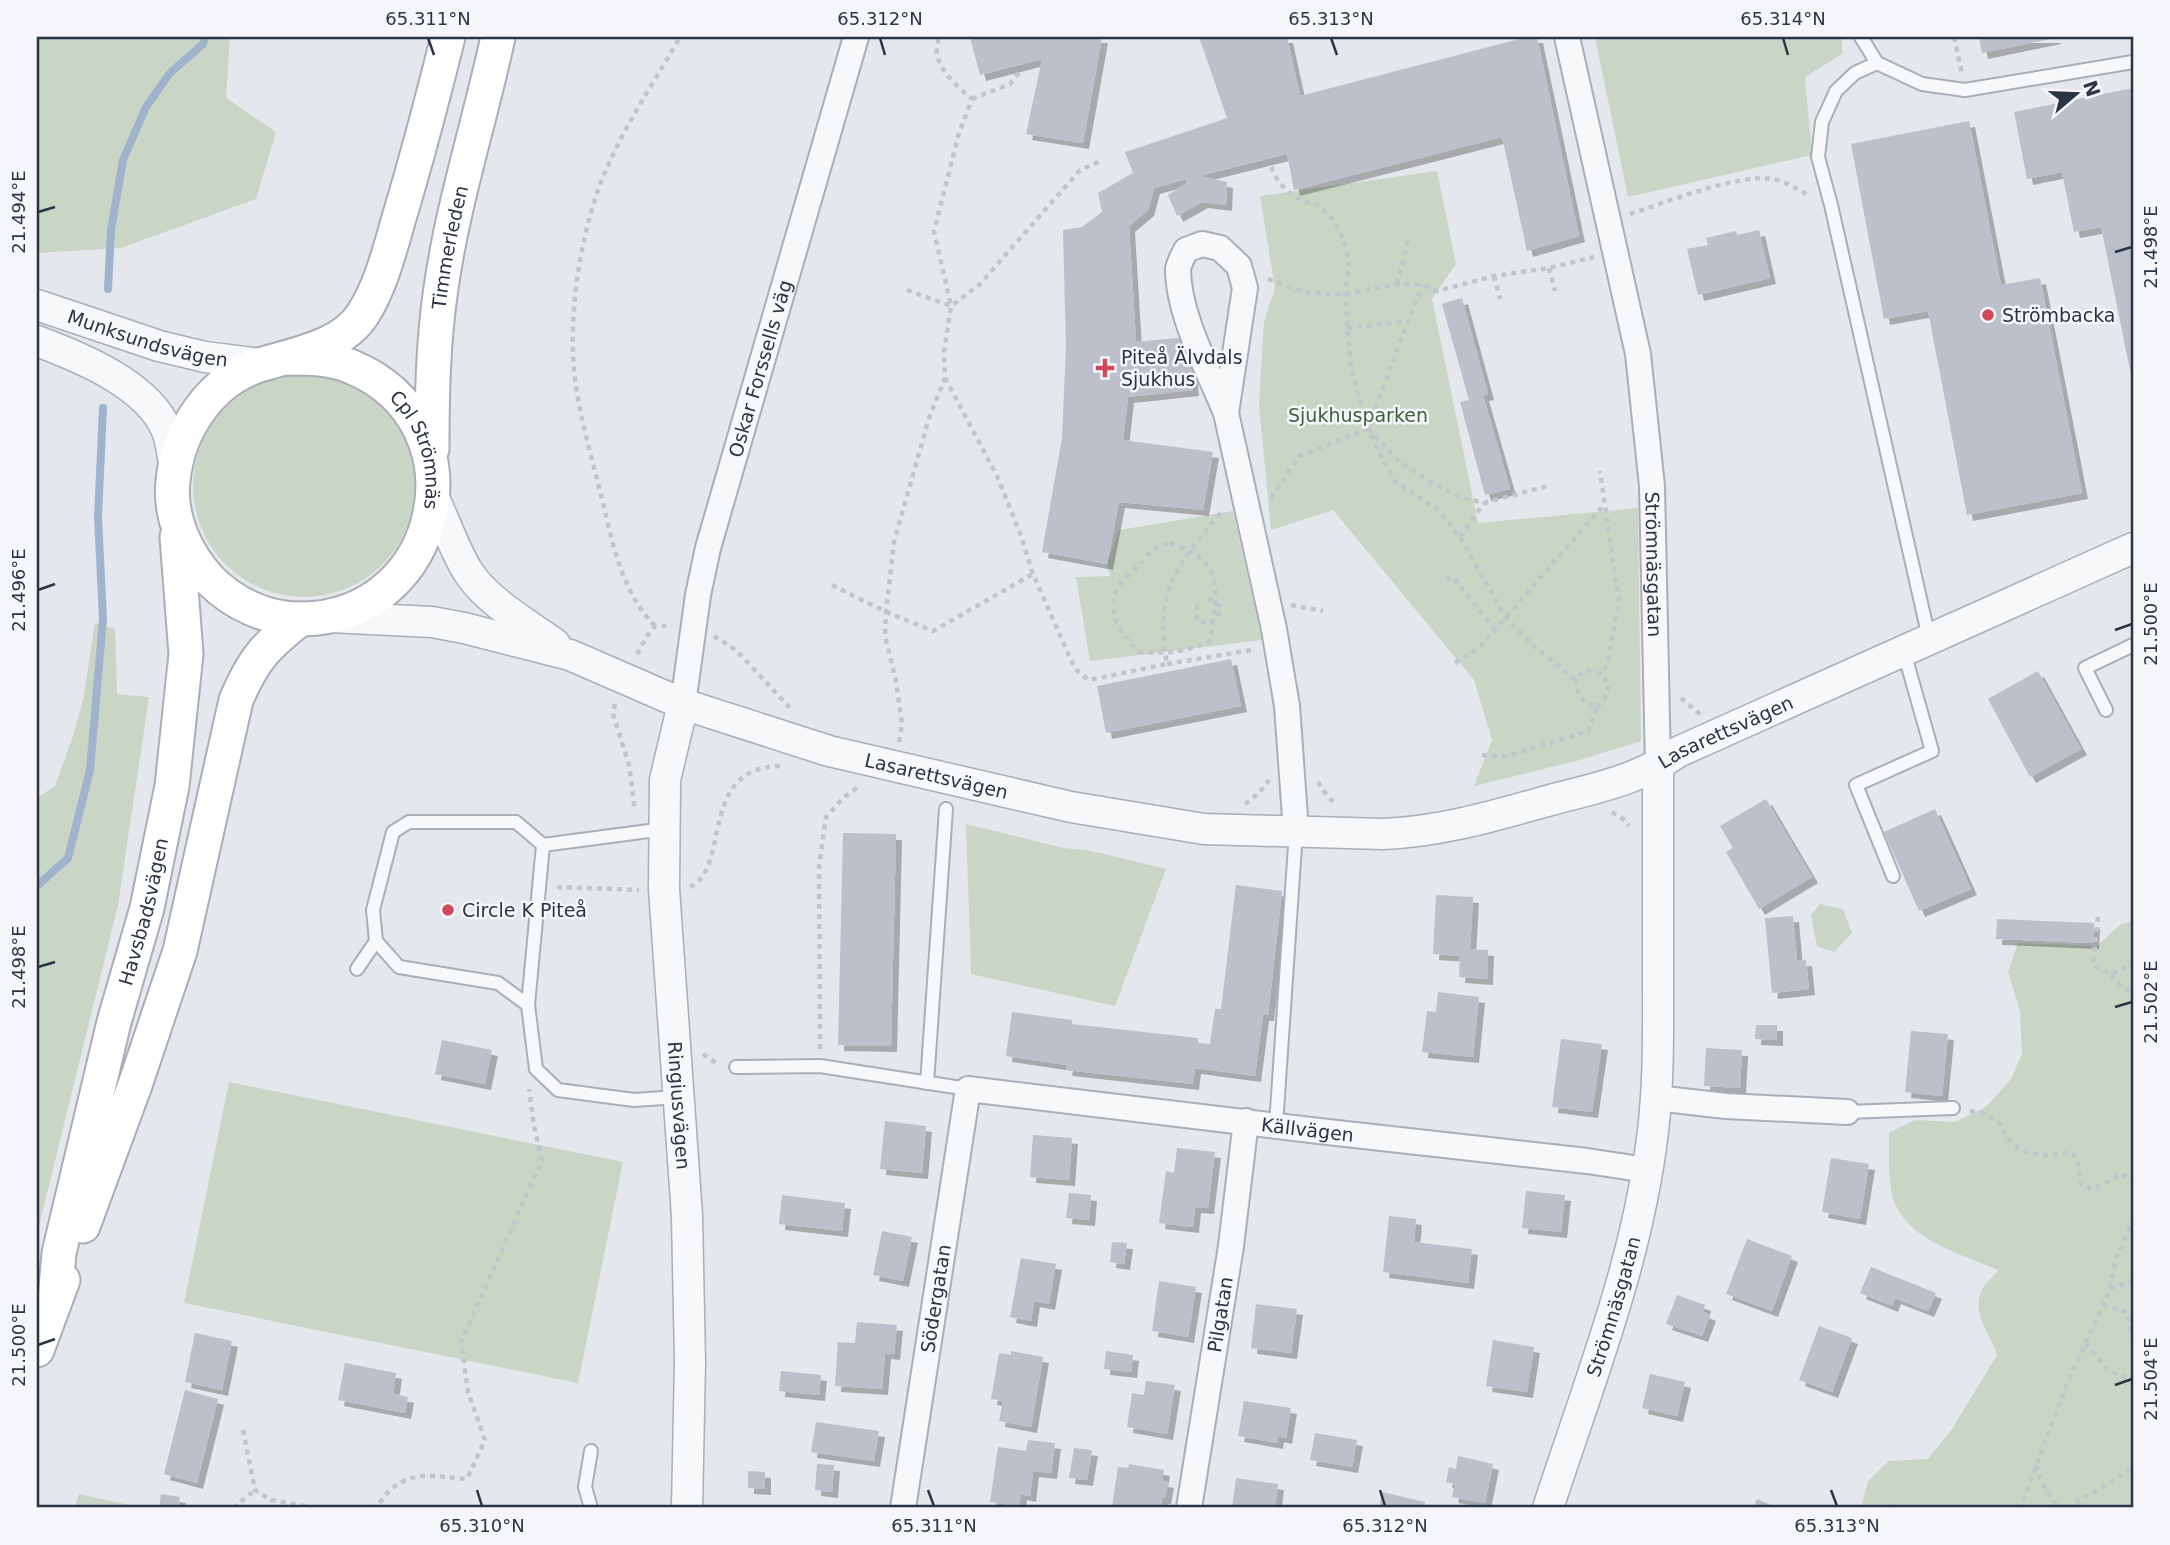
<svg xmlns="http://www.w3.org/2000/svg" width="2170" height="1545" font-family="'DejaVu Sans',sans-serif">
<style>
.green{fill:#c9d6c5}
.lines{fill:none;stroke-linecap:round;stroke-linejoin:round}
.stream{stroke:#9fb4cc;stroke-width:8}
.building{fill:#bbc0ca;filter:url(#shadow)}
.service-casing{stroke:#a9aeb7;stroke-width:16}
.minor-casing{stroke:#a9aeb7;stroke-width:28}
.tertiary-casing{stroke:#a9aeb7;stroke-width:33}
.secondary-casing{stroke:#a9aeb7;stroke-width:37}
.path{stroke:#c2c5cb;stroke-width:4.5;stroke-dasharray:5 5;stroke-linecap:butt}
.service{stroke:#f7f8fa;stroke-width:12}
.minor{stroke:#f7f8fa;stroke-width:24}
.tertiary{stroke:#f7f8fa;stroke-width:30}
.secondary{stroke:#fff;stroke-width:33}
.ticks{fill:none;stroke:#2b3445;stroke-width:2.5}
.poi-dot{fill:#d1495b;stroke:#f4f6f9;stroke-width:2.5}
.labels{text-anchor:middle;stroke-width:5;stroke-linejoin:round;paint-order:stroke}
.street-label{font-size:19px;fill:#2b3445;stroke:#f4f6f9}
.poi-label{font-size:19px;fill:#2b3445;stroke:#f4f6f9;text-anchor:start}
.park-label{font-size:19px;fill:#3f6138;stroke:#f4f6f9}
.neatline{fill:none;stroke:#2b3445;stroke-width:2.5}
.ticks-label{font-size:18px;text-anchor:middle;fill:#2b3445}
</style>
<defs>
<filter id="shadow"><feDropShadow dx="6" dy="6" stdDeviation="0" flood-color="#0004"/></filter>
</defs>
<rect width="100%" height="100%" fill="#e4e7ec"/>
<g class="green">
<polygon points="37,37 230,37 226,98 276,132 256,199 121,248 37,253"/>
<polygon points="1595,37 1842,37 1842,54 1805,77 1812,155 1628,197"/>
<polygon points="1437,171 1456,264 1432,299 1478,523 1638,508 1641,741 1580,760 1474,786 1492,740 1474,680 1333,510 1271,530 1259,404 1264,321 1275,288 1260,196"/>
<circle cx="304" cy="486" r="111"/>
<polygon points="1233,511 1262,640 1090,661 1076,577 1110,576 1107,564 1119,530"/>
<polygon points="95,623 115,629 117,694 149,697 118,905 37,1234 37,798 55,786 73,736 83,700"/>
<polygon points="966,824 1064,848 1092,851 1166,869 1115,1006 971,974"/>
<polygon points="1820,904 1843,909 1852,933 1834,952 1817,946 1811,915"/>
<path d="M2133 921V1508H1861L1868 1481 1889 1461 1928 1459 1952 1429 1997 1355C1991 1334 1972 1315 1981 1292 1983 1285 1993 1277 1998 1270 1958 1252 1898 1239 1891 1188 1888 1170 1889 1151 1889 1133L1915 1120 1955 1122 1986 1107 2011 1079 2022 1054 2020 1011 2008 972 2018 943 2097 946 2121 924Z"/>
<polygon points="229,1082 623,1162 578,1383 184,1303"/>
<polygon points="79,1494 143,1508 74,1508"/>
</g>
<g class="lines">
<g class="stream">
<polyline points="108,289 111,230 123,160 146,107 170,73 203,44 205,37"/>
<polyline points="37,886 68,858 90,770 103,619 98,517 103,408"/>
</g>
</g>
<g class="building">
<polygon points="970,37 1102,37 1083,143 1026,134 1042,59 980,75"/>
<polygon points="1199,37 1287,37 1300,96 1527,37 1537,37 1579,236 1527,251 1502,137 1294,190 1287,154 1203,175 1204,177 1227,182 1226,205 1202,202 1177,216 1168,195 1187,183 1186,179 1154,188 1148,210 1129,226 1136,342 1188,337 1193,390 1128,397 1123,440 1213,452 1203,510 1119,502 1107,564 1042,552 1062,438 1066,347 1063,230 1082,227 1102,212 1098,193 1133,173 1125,152 1227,118"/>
<polygon points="1979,37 2055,37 2055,38 1982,53"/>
<polygon points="2133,88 2133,380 2132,380 2101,227 2074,232 2062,172 2027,179 2014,112"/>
<polygon points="1969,121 2001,285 2040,278 2082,493 1967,515 1928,311 1884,319 1851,144"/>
<polygon points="1759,230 1770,278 1698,295 1687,249 1708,245 1706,238 1736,231 1737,235"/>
<polygon points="1462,298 1488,394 1483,395 1510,489 1485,495 1460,402 1469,400 1442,304"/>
<polygon points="1231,659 1241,706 1106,733 1097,686"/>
<polygon points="2038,671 2081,749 2030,777 1988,699"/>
<polygon points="1766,799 1812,877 1759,909 1726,852 1733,848 1720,826"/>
<polygon points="1935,809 1971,889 1919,911 1884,832"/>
<polygon points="843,833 896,834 891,1046 838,1045"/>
<polygon points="1236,885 1282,891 1268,1015 1263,1015 1255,1076 1195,1068 1193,1084 1066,1070 1067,1065 1006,1056 1012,1012 1072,1020 1072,1024 1198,1038 1198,1043 1210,1044 1215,1009 1221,1009"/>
<polygon points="1436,895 1473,897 1470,949 1488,950 1487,979 1459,977 1460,956 1433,954"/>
<polygon points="1793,916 1797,961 1806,960 1809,989 1772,993 1765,918"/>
<polygon points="1997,919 2094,923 2093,943 1996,939"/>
<polygon points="1438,992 1479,997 1473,1057 1422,1052 1427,1011 1436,1012"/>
<polygon points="1756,1025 1777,1025 1777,1040 1755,1039"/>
<polygon points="1911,1031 1948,1034 1942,1096 1905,1092"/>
<polygon points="1561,1039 1602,1044 1592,1112 1552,1107"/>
<polygon points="442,1040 492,1050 485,1084 435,1074"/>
<polygon points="1706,1048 1742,1050 1740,1088 1704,1086"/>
<polygon points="885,1121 926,1126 922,1173 880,1169"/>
<polygon points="1033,1135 1072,1138 1069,1180 1030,1177"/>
<polygon points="1177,1148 1215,1152 1208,1208 1195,1207 1193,1227 1159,1223 1166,1171 1174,1173"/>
<polygon points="1831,1158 1869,1164 1860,1219 1822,1212"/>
<polygon points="1526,1191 1565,1195 1561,1232 1522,1228"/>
<polygon points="1069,1193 1091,1195 1089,1220 1066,1218"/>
<polygon points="782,1195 845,1203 842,1231 779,1224"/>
<polygon points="1389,1216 1416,1219 1414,1242 1472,1249 1468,1283 1383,1272"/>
<polygon points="882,1231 912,1237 903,1281 873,1275"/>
<polygon points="1747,1239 1792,1256 1772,1311 1726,1294"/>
<polygon points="1112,1242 1127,1243 1124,1264 1110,1262"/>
<polygon points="1021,1258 1056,1264 1049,1304 1034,1301 1031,1321 1010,1317"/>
<polygon points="1871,1267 1936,1293 1928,1311 1895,1298 1892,1306 1860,1293"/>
<polygon points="1159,1281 1196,1287 1188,1337 1152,1331"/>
<polygon points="1677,1295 1705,1305 1703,1312 1710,1315 1702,1336 1666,1324"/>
<polygon points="1256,1304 1297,1309 1291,1353 1251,1348"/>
<polygon points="857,1322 897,1325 894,1354 885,1353 882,1389 835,1386 838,1342 855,1343"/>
<polygon points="1819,1326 1852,1338 1832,1392 1799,1380"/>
<polygon points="195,1333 232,1341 222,1390 185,1382"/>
<polygon points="1493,1340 1534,1347 1527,1392 1486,1386"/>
<polygon points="1011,1351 1043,1357 1031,1427 999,1421 1003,1401 991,1399 999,1353 1011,1355"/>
<polygon points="1106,1351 1133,1355 1131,1372 1104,1369"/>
<polygon points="345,1363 396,1373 393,1394 408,1397 405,1413 338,1400"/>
<polygon points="781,1371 821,1375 819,1395 779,1391"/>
<polygon points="1650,1374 1685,1382 1677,1416 1642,1408"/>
<polygon points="1146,1381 1175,1385 1167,1434 1127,1427 1132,1393 1144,1395"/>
<polygon points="185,1390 218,1399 197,1483 164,1474"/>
<polygon points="1244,1401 1291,1408 1286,1438 1278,1436 1277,1443 1238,1436"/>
<polygon points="816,1422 879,1431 874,1461 811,1452"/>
<polygon points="1315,1433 1357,1440 1352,1467 1310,1460"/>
<polygon points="1028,1440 1055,1443 1051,1473 1033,1471 1030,1496 1021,1494 1019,1506 990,1502 998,1447 1026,1451"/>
<polygon points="1074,1448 1092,1450 1087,1480 1069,1478"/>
<polygon points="1458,1456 1493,1464 1485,1503 1452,1497 1455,1484 1446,1482 1449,1467 1456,1469"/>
<polygon points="817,1464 834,1465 832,1492 815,1490"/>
<polygon points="1129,1464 1164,1470 1162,1481 1168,1482 1165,1498 1162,1498 1161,1508 1112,1506 1118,1467 1128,1468"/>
<polygon points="748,1471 765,1472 765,1489 748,1488"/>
<polygon points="1236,1478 1278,1484 1275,1508 1232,1508"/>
<polygon points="1382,1492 1425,1502 1424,1508 1379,1508"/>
<polygon points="161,1494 180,1497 178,1508 159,1508"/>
<polygon points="1757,1499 1778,1508 1753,1508"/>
</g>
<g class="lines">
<defs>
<g id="service">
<polyline points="1861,37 1877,63 1855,73 1836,91 1822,122 1818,157 1831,205 1929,638"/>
<polyline points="1877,63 1922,84 1965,90 2133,62"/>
<polyline points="2106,710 2085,668 2133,645"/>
<polyline points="664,829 543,845 516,822 409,822 393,832 373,910 376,941 399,967 498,983 528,1005 536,1069 558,1090 634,1100 678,1097"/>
<polyline points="1893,876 1856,785 1932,751 1904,652"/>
<polyline points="357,969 376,941"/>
<polyline points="528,1005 543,845"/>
<polyline points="736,1067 820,1066 968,1089"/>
<polyline points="927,1083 946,809"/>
<polyline points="1847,1112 1953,1108"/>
<polyline points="1276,1125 1296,831"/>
<polyline points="591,1451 585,1487 591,1508"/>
</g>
<g id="minor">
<path id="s1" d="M1567 37 1638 354 1652 486 1658 766"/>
<path d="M1226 413C1209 371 1178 315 1178 269 1179 263 1183 256 1186 250L1202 244 1220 248 1239 266 1245 288 1226 413 1274 629 1287 706 1296 831"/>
<path id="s2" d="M683 704 698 595 708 548 856 37"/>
<polyline points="1656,1098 1726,1106 1847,1112"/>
<path id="s3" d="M903 1508 968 1089 1319 1131 1587 1161 1647 1170"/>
<path id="s4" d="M1189 1508 1231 1246 1246 1121"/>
</g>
<g id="tertiary">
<path id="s5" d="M37 305 159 346 205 357 260 364"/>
<path d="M37 341C80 357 149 385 167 431 171 441 172 453 174 463"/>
<path d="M434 498C445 521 457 557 471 576 490 603 529 625 555 644"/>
<path id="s6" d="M329 617 432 622 464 628 570 655 683 704 829 751 1071 807 1204 829 1383 834C1439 832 1494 816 1547 801 1595 788 1637 781 1678 752L2133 548"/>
<path id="s7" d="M683 704 665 780 664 889 687 1216 690 1362 687 1508"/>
<path id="s8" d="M1548 1508C1588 1385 1638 1261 1653 1131 1659 1080 1658 1029 1658 978 1658 907 1658 837 1658 766"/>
</g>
<g id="secondary">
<path id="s9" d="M286 358C309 358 331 358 352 367 484 422 445 617 302 619 268 620 234 604 210 580 186 554 169 517 173 481 178 429 211 379 263 364 296 354 343 346 363 314 381 286 390 249 399 218 417 158 433 97 448 37"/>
<path id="s10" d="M432 449C432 395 433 342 441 288 453 203 480 121 498 37"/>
<path d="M83 1226 135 1085 180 951 236 700C254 658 265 647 300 619"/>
<path id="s11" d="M55 1300 59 1253 114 1022 147 908 172 786 186 654 177 537"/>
<polyline points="37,1350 63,1280"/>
</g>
</defs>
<use href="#service" class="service-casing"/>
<use href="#minor" class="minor-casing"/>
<use href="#tertiary" class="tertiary-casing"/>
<use href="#secondary" class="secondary-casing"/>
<g class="path">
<polyline points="1954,37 1962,74"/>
<polyline points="972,99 1010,84 1022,69"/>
<polyline points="1271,167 1278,181 1288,192 1302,201 1320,206 1335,222 1344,240 1349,263 1345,294 1351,369 1368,429 1398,460 1430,482 1461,497 1484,503 1551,485"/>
<path d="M1630 214C1664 203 1739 173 1773 179 1785 181 1798 190 1808 195"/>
<polyline points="1549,268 1555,291"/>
<polyline points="1494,276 1500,299"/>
<polyline points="1268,279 1306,293 1345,294 1397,284 1422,285 1437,291 1494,276 1549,268 1594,257"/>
<polyline points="1397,284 1409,237"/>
<polyline points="907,290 951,306 980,284 1080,170 1101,161"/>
<polyline points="1347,328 1408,321"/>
<path d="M945 378 997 476 1020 533 1033 574 1075 669 1089 680 1167 664C1153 591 1178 564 1222 511"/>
<polyline points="1368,427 1422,285"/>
<polyline points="1371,435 1394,481 1436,508 1460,537 1506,618 1535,647 1575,679"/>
<polyline points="1271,498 1299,456 1368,429"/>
<polyline points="1460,537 1484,503"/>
<path d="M1170 543C1227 562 1217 591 1210 641 1187 652 1165 654 1140 652 1122 636 1106 614 1117 589 1121 580 1133 572 1139 565 1148 554 1156 545 1170 543Z"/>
<polyline points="1446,579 1453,577 1494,629"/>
<polyline points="832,585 886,612 933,631 1033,574"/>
<polyline points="1197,605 1197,621 1209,623 1218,618 1220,606 1212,600 1205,600"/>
<polyline points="1291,605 1323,611"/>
<path d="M655 626C621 592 612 540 601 495 591 454 578 412 574 370 569 311 580 238 601 182 621 131 653 84 680 37"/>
<polyline points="714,636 737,651 791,709"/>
<polyline points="637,654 647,636 655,626 672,626"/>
<polyline points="1455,663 1479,648 1603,506"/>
<polyline points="1167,664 1252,650"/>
<polyline points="1681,698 1701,715"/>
<polyline points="615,704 613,714 629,765 635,811"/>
<polyline points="1597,707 1605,699 1609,686 1602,674"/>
<path d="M899 742 902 725 896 681 885 636 886 612 894 542 929 418 945 378 944 352 951 306 934 231 959 133 972 99C959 88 940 72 937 54 936 49 938 42 939 37"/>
<path d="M1482 755 1503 757 1589 731 1597 707C1581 702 1578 696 1575 679L1587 670 1602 674 1607 665 1619 602 1600 471"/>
<polyline points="1318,782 1328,797 1337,805"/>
<polyline points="1245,804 1259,793 1269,780"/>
<polyline points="1612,812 1625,820 1629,826"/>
<polyline points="557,887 639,890"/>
<path d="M690 887C732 867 697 768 780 766"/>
<polyline points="2098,917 2093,964 2111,975 2133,963"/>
<polyline points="2111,975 2122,988 2133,991"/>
<polyline points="820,1049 819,867 826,817 844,797 860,786"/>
<polyline points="703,1054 719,1065"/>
<path d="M1970 1111 1982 1113 2000 1123C2010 1155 2041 1159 2071 1152L2077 1158 2081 1185 2093 1189 2122 1174 2133 1180"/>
<polyline points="2110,1289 2133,1281"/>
<polyline points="2103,1305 2127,1312 2133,1342"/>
<polyline points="2086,1343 2107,1370 2133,1381"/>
<polyline points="243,1430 255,1490 271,1500 316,1508"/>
<polyline points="2036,1465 2040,1479 2058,1508"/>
<polyline points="1890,1505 1895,1508"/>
<polyline points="233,1508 255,1490"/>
<path d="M371 1508C381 1505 384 1495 391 1489 417 1469 436 1477 467 1479L485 1440 468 1392 461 1342 542 1160 534 1126 529 1089"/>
<polyline points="2016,1508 2023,1501 2068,1381 2108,1294 2116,1259 2133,1221"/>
<polyline points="2067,1508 2133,1468"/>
</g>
<use href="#service" class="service"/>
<use href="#minor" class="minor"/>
<use href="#tertiary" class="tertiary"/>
<use href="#secondary" class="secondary"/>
</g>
<path class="ticks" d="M428 38 434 55M880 38 885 55M1331 38 1337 55M1783 38 1788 55M38 212 55 207M2115 252 2132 247M38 590 55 584M2115 630 2132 624M38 967 55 962M2115 1007 2132 1002M38 1345 55 1339M2115 1385 2132 1379M477 1490 482 1506M928 1490 934 1506M1380 1490 1385 1506M1831 1490 1837 1506"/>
<g class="poi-dot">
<circle cx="1988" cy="315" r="7"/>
<path d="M1101.5 357.5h7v7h7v7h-7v7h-7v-7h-7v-7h7z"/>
<circle cx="448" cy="910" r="7"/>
</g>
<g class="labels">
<g class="street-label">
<text dy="7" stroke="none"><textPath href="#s10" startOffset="203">Timmerleden</textPath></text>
<text dy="7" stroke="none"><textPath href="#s5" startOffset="116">Munksundsvägen</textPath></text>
<text dy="7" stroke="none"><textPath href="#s2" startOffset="345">Oskar Forssells väg</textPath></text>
<text dy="7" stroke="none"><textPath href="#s9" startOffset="180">Cpl Strömnäs</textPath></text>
<text dy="7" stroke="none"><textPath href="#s1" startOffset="536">Strömnäsgatan</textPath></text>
<text dy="7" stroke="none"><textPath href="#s6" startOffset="1444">Lasarettsvägen</textPath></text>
<text dy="7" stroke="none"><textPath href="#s6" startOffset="632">Lasarettsvägen</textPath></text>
<text dy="7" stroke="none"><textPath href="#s11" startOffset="399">Havsbadsvägen</textPath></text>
<text dy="7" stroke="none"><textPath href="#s7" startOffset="404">Ringiusvägen</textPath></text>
<text dy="7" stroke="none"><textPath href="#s3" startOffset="766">Källvägen</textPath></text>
<text dy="7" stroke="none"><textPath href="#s3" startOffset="212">Södergatan</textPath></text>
<text dy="7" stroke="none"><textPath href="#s8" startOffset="212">Strömnäsgatan</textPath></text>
<text dy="7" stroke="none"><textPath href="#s4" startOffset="196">Pilgatan</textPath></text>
</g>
<g class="poi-label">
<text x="2002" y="322">Strömbacka</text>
<text x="1121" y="364">Piteå Älvdals<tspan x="1121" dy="22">Sjukhus</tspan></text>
<text x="462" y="917">Circle K Piteå</text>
</g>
<g class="park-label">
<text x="1358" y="422">Sjukhusparken</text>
</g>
</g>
<rect width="2170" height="1545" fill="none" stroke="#f4f6f9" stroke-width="77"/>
<g transform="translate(2076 94) rotate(71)" stroke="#f4f6f9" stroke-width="5" paint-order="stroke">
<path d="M0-5L12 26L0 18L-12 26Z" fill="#2b3445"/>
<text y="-10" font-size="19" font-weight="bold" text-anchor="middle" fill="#2b3445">N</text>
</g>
<rect x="38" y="38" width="2094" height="1468" class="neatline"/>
<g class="ticks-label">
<text x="428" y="25">65.311°N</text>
<text x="880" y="25">65.312°N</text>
<text x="1331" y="25">65.313°N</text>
<text x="1783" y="25">65.314°N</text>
<text transform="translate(19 212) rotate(-90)" y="6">21.494°E</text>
<text transform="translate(2151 247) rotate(-90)" y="6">21.498°E</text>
<text transform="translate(19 590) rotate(-90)" y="6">21.496°E</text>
<text transform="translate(2151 624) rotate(-90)" y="6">21.500°E</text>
<text transform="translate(19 967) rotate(-90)" y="6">21.498°E</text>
<text transform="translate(2151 1002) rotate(-90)" y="6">21.502°E</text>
<text transform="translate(19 1345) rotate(-90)" y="6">21.500°E</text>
<text transform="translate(2151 1379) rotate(-90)" y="6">21.504°E</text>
<text x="482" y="1532">65.310°N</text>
<text x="934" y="1532">65.311°N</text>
<text x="1385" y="1532">65.312°N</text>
<text x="1837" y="1532">65.313°N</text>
</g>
</svg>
